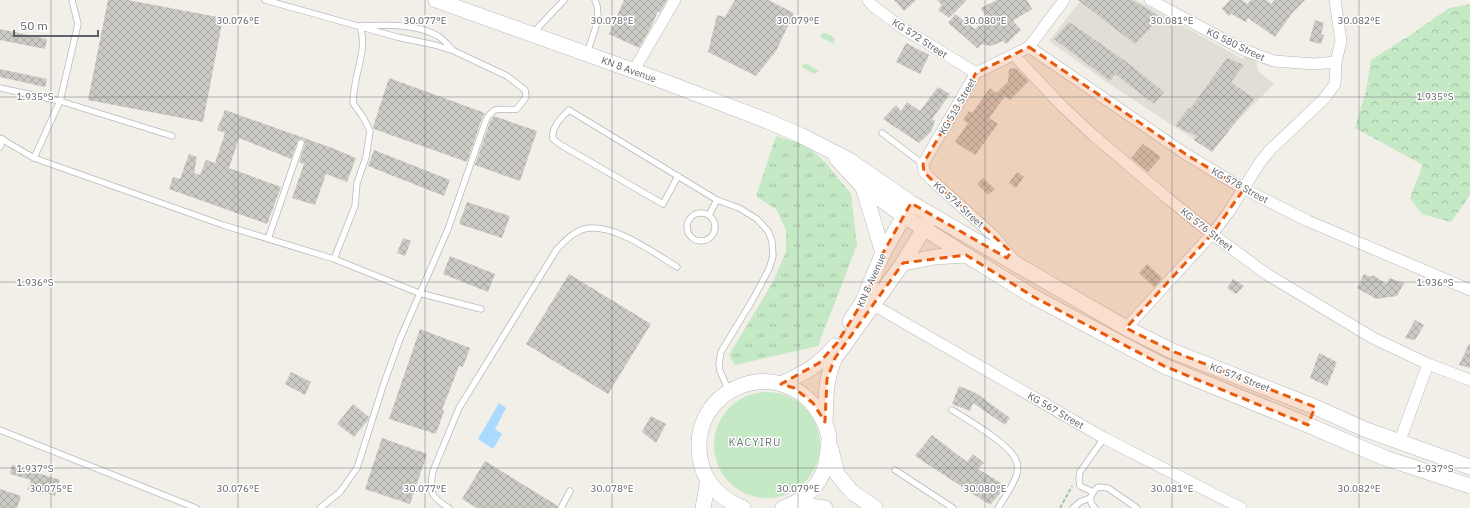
<svg xmlns="http://www.w3.org/2000/svg" width="1470" height="508" font-family="'IBM Plex Sans',sans-serif">
<style>
.education{fill:#e1ded6}
.grass{fill:url(#grass-tufts)}
.forest{fill:url(#forest-crowns)}
.park{fill:#c5e8c5}
.water{fill:#aadaff}
.building{fill:url(#building-cross-hatch)}
.lines{fill:none;stroke-linecap:round;stroke-linejoin:round}
.lane-casing{stroke:#b5b8bc;stroke-width:7}
.street-casing{stroke:#b5b8bc;stroke-width:12}
.secondary-casing{stroke:#b6babf;stroke-width:16}
.path{stroke:#9cc7a9;stroke-width:2;stroke-dasharray:4 2;stroke-linecap:butt}
.lane{stroke:#fff;stroke-width:5.5}
.street{stroke:#fff;stroke-width:11}
.secondary{stroke:#fff;stroke-width:15}
.marked{fill:#e8590c;fill-opacity:0.2;stroke:#e8590c;stroke-width:3;stroke-dasharray:8 5;stroke-linejoin:round}
.ticks{fill:none;stroke:#5f6368;stroke-width:1;stroke-opacity:0.45}
.labels{text-anchor:middle;stroke-width:3;stroke-linejoin:round;paint-order:stroke}
.street-label{font-size:10px;fill:#5f6368;stroke:#fff}
.neighbourhood-label{font-size:11px;letter-spacing:1px;fill:#70757a;stroke:#fff}
.ticks-label{font-size:10px;text-anchor:middle;fill:#5f6368;stroke:#fff;stroke-width:3;stroke-linejoin:round;paint-order:stroke}
</style>
<defs>
<pattern id="grass-tufts" width="24" height="20" patternUnits="userSpaceOnUse"><rect width="24" height="20" fill="#c5e8c5"/><path d="M3 7l-1-3M5 7V3M7 7l1-3M15 17l-1-3M17 17v-4M19 17l1-3" fill="none" stroke="#a3c0a4"/></pattern>
<pattern id="forest-crowns" width="20" height="18" patternUnits="userSpaceOnUse"><rect width="20" height="18" fill="#c5e8c5"/><path d="M2 6a3 3 0 1 1 6 0M12 15a3 3 0 1 1 6 0" fill="none" stroke="#a3c0a4"/></pattern>
<pattern id="building-cross-hatch" width="8" height="8" patternUnits="userSpaceOnUse"><rect width="8" height="8" fill="#cccac5"/><path d="M0 0l8 8M0 8l8-8" fill="none" stroke="#a9a8a4"/></pattern>
</defs>
<rect width="100%" height="100%" fill="#f1efe8"/>
<polygon class="education" points="1081,0 1136,0 1243,59 1246,55 1256,61 1258,71 1274,84 1233,125 1212,151 1108,83 1049,41"/>
<g class="grass">
<polygon points="822,33 826,33 834,38 834,44 820,37"/>
<polygon points="805,63 819,71 815,74 803,68 802,66"/>
<polygon points="776,136 806,145 825,162 851,194 857,245 818,346 735,365 729,355 773,282 786,252 786,230 776,209 756,196"/>
</g>
<polygon class="forest" points="1470,4 1470,195 1451,222 1422,214 1410,198 1423,165 1355,128 1366,91 1371,60 1409,36 1449,8"/>
<circle class="park" cx="767" cy="445" r="53"/>
<polygon class="water" points="499,403 506,408 495,429 502,434 493,449 478,439"/>
<g class="building">
<polygon points="108,0 128,0 223,18 203,122 88,100"/>
<polygon points="624,0 667,0 660,12 658,11 651,27 639,48 609,34"/>
<polygon points="735,0 768,0 794,13 776,51 756,76 708,52 717,15 725,17"/>
<polygon points="894,0 916,0 904,11"/>
<polygon points="937,0 967,0 949,18 938,10 942,5"/>
<polygon points="997,0 1027,0 1032,9 1013,21 1021,30 1006,44 1003,41 991,46 981,44 978,49 966,38 948,23 955,14 975,29 987,19 981,8"/>
<polygon points="1078,0 1132,0 1161,17 1135,44"/>
<polygon points="1230,0 1242,0 1247,4 1251,0 1266,0 1271,4 1274,0 1305,0 1293,12 1275,37 1248,18 1246,22 1231,14 1229,16 1222,9"/>
<polygon points="1315,20 1324,23 1321,34 1324,35 1321,44 1309,41"/>
<polygon points="1069,22 1124,60 1164,92 1154,104 1115,74 1110,81 1054,39"/>
<polygon points="0,29 47,39 45,49 0,40"/>
<polygon points="906,43 929,55 920,74 896,62"/>
<polygon points="1227,58 1244,65 1231,82 1254,99 1212,152 1194,140 1197,136 1175,126 1188,108 1190,109"/>
<polygon points="1016,68 1029,81 1010,100 1005,96 989,118 998,124 975,155 955,142 968,123 963,120 969,111 972,113 990,88 996,93 1008,82 1009,69"/>
<polygon points="0,69 47,79 45,87 0,77"/>
<polygon points="389,78 485,113 482,118 467,162 374,129 373,127"/>
<polygon points="938,87 950,94 932,119 935,121 931,132 919,143 883,119 896,105 901,111 907,102 920,111"/>
<polygon points="225,110 335,149 356,158 347,182 326,174 315,205 292,198 304,164 299,162 305,144 304,140 301,139 298,140 291,159 239,138 229,168 281,187 267,224 169,189 173,177 180,179 189,154 197,157 194,173 200,175 206,160 215,163 225,133 217,130"/>
<polygon points="494,116 537,131 520,181 475,165 490,122"/>
<polygon points="1143,144 1161,157 1148,172 1131,158"/>
<polygon points="374,150 450,180 444,196 368,166"/>
<polygon points="1017,172 1024,177 1016,188 1009,183"/>
<polygon points="983,178 995,189 988,195 977,184"/>
<polygon points="467,202 510,216 502,238 459,224"/>
<polygon points="403,238 411,241 405,256 397,253"/>
<polygon points="450,256 495,274 488,292 443,274"/>
<polygon points="1147,264 1162,278 1154,287 1139,273"/>
<polygon points="569,274 651,324 608,394 526,344"/>
<polygon points="1364,274 1371,277 1373,275 1387,284 1389,278 1404,283 1397,296 1376,299 1357,288"/>
<polygon points="1233,279 1244,286 1236,294 1227,288"/>
<polygon points="1415,320 1424,325 1415,340 1405,338"/>
<polygon points="420,329 470,348 463,367 459,366 442,410 444,411 436,434 389,419"/>
<polygon points="1470,342 1470,368 1459,365"/>
<polygon points="1319,353 1337,362 1327,386 1310,378"/>
<polygon points="291,372 311,382 305,395 285,384"/>
<polygon points="959,386 976,393 1010,418 1005,425 973,403 970,411 952,404"/>
<polygon points="353,404 369,417 368,420 354,437 337,424"/>
<polygon points="651,416 666,424 656,443 642,432"/>
<polygon points="932,435 967,462 973,454 984,463 978,469 1006,486 990,505 915,456"/>
<polygon points="382,438 427,454 410,504 365,489"/>
<polygon points="485,461 558,506 557,508 477,508 462,499"/>
<polygon points="12,465 60,480 55,496 43,492 42,494 27,490 31,480 10,474"/>
<polygon points="0,489 21,496 17,508 0,508"/>
</g>
<g class="lines">
<defs>
<g id="lane">
<path d="M265 0 397 37 435 45 454 51 507 76 525 90 526 97 517 109C502 112 495 103 486 120L448 229 400 339 383 386 357 468 340 492 320 508"/>
<polyline points="533,33 564,0"/>
<path d="M587 53C592 37 603 16 595 0"/>
<polyline points="0,88 60,101 172,136"/>
<polyline points="882,133 923,164"/>
<polyline points="0,138 34,158 223,225 334,259 419,293 481,309"/>
<polyline points="0,147 3,139"/>
<polyline points="34,158 60,101 78,24 72,0"/>
<path d="M678 176 663 204 561 145 553 139C551 127 561 118 569 110L717 200 739 208 757 219 768 231 772 241 773 256 769 269 753 299 721 352 719 364 720 371 729 391"/>
<circle cx="701" cy="227" r="14"/>
<polyline points="709,215 717,200"/>
<polyline points="268,239 301,143"/>
<path d="M334 259 355 206 357 183 366 157 370 131 363 117 353 103C353 97 354 91 355 85 358 64 367 47 360 26 386 25 415 23 438 36 443 39 448 45 452 49"/>
<path d="M952 410C968 420 1006 442 1015 458 1018 463 1018 468 1017 473 1015 483 1004 498 998 508"/>
<polyline points="0,430 196,508"/>
<polyline points="895,470 953,508"/>
<polyline points="1093,492 1080,486 1079,479 1080,472 1104,438"/>
<path d="M449 508C430 496 429 493 433 471L459 408 557 249C565 241 573 232 584 229 613 222 654 253 677 267"/>
<polyline points="561,508 570,491"/>
<polyline points="1073,508 1080,502 1090,498"/>
<path d="M1095 508C1087 501 1091 493 1098 487L1108 488 1137 508"/>
</g>
<g id="street">
<polyline points="868,0 873,6 901,27 976,73"/>
<polyline points="1150,0 1244,50 1274,61 1315,64 1336,62 1341,41 1335,0"/>
<polyline points="1029,47 1187,155 1244,189 1308,221 1470,290"/>
<polyline points="1014,55 1062,106 1093,135 1166,197 1212,234 1268,275 1373,338 1428,364 1399,443"/>
<polyline points="634,70 675,0"/>
<polyline points="1013,259 994,236 932,180 924,172 923,164 976,73 1029,47 1064,0"/>
<polyline points="867,302 884,311 1104,438 1241,508"/>
<polyline points="1126,328 1212,234 1228,213 1259,164 1270,150 1324,99 1335,84 1336,62"/>
<polyline points="1428,364 1470,380"/>
</g>
<g id="secondary">
<polyline points="436,0 668,83 765,120 800,135 849,160 911,203 1126,328 1172,351 1315,407 1364,429 1470,467"/>
<polyline points="837,159 863,187 904,216 966,255 1034,297 1164,366 1308,425 1385,458 1470,486"/>
<polyline points="863,187 883,253"/>
<polyline points="903,263 935,257 966,255"/>
<polyline points="850,322 863,301 883,253 909,207"/>
<path d="M781 384C804 373 819 366 835 346"/>
<path d="M825 422C826 399 825 379 835 358L903 263 929 220"/>
<polyline points="831,449 837,474 852,492 875,508"/>
<polyline points="793,504 825,508"/>
<polyline points="703,508 708,480"/>
<path d="M743 508C721 499 704 483 700 458 688 387 781 352 819 413 824 421 828 429 829 438 829 444 828 450 827 456 825 482 806 500 783 508"/>
</g>
</defs>
<use href="#lane" class="lane-casing"/>
<use href="#street" class="street-casing"/>
<use href="#secondary" class="secondary-casing"/>
<polyline class="path" points="1060,508 1072,486"/>
<use href="#lane" class="lane"/>
<use href="#street" class="street"/>
<use href="#secondary" class="secondary"/>
</g>
<path class="marked" d="M1029 47 1187 155 1244 189 1212 234 1126 328 1172 351 1315 407 1308 425 1164 366 1034 297 966 255 903 263 835 358 827 379 825 422 813 403 794 388 781 384 819 363 837 343 863 301 883 253 911 203 1007 258 1011 252 932 180 924 172 923 164 976 73Z"/>
<path class="ticks" d="M51 0V508M238 0V508M425 0V508M612 0V508M798 0V508M985 0V508M1172 0V508M1359 0V508M0 97H1470M0 282H1470M0 468H1470"/>
<g class="labels">
<g class="street-label">
<text transform="translate(920 38) rotate(33)" y="4">KG 572 Street</text>
<text transform="translate(1236 44) rotate(26)" y="4">KG 580 Street</text>
<text transform="translate(629 69) rotate(20)" y="4">KN 8 Avenue</text>
<text transform="translate(957 106) rotate(-60)" y="4">KG 513 Street</text>
<text transform="translate(1240 185) rotate(29)" y="4">KG 578 Street</text>
<text transform="translate(959 204) rotate(42)" y="4">KG 574 Street</text>
<text transform="translate(1207 229) rotate(38)" y="4">KG 576 Street</text>
<text transform="translate(871 280) rotate(-66)" y="4">KN 8 Avenue</text>
<text transform="translate(1240 377) rotate(21)" y="4">KG 574 Street</text>
<text transform="translate(1056 410) rotate(30)" y="4">KG 567 Street</text>
</g>
<g class="neighbourhood-label">
<text x="755" y="446">KACYIRU</text>
</g>
</g>
<g class="ticks-label">
<text x="238" y="24">30.076°E</text>
<text x="425" y="24">30.077°E</text>
<text x="612" y="24">30.078°E</text>
<text x="798" y="24">30.079°E</text>
<text x="985" y="24">30.080°E</text>
<text x="1172" y="24">30.081°E</text>
<text x="1359" y="24">30.082°E</text>
<text x="35" y="100">1.935°S</text>
<text x="1435" y="100">1.935°S</text>
<text x="35" y="286">1.936°S</text>
<text x="1435" y="286">1.936°S</text>
<text x="35" y="472">1.937°S</text>
<text x="1435" y="472">1.937°S</text>
<text x="51" y="492">30.075°E</text>
<text x="238" y="492">30.076°E</text>
<text x="425" y="492">30.077°E</text>
<text x="612" y="492">30.078°E</text>
<text x="798" y="492">30.079°E</text>
<text x="985" y="492">30.080°E</text>
<text x="1172" y="492">30.081°E</text>
<text x="1359" y="492">30.082°E</text>
</g>
<path d="M14 30v6h84v-6" fill="none" stroke="#5f6368" stroke-width="2"/>
<text x="20" y="30" font-size="12" fill="#5f6368" stroke="#ffffff" stroke-width="3" paint-order="stroke">50 m</text>
</svg>
